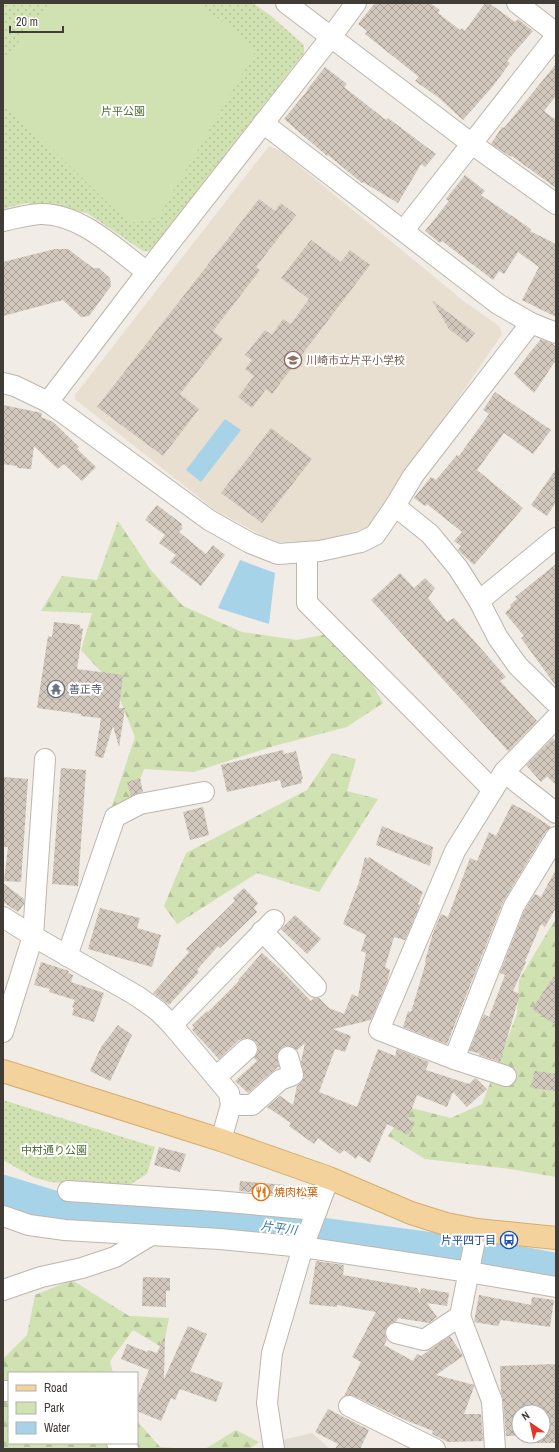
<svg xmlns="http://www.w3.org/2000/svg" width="559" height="1452" font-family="'Archivo Narrow','Noto Sans JP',sans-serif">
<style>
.residential{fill:#e4ddd4}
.education{fill:#e8dfd1}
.green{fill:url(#green-dots)}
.forest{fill:url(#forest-firs)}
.pitch{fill:#d0e1b2}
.water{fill:#a7d3e8}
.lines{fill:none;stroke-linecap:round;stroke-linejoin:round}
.river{stroke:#a7d3e8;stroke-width:32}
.building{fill:url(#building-cross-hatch)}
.minor-casing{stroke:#beb6ac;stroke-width:22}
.major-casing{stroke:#d6ad6e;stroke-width:24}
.minor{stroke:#fff;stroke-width:20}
.major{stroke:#f3d29c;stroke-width:22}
.labels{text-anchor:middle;stroke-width:4;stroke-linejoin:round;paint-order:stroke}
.park-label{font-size:11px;fill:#4d6d30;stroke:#fff}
.education-label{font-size:11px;fill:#785e54;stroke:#fff;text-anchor:start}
.worship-label{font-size:11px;fill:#5b616d;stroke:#fff;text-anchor:start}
.food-label{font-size:11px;fill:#c56008;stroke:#fff;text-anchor:start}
.transit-label{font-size:11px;fill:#164399;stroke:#fff;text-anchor:end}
.water-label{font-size:12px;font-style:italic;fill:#397a9b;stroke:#fff}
</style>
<defs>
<pattern id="green-dots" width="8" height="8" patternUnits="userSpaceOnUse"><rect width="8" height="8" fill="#d0e1b2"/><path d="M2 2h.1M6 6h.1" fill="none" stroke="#b4c29a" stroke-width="1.8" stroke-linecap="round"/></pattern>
<pattern id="forest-firs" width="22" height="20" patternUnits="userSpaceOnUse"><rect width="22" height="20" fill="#d0e1b2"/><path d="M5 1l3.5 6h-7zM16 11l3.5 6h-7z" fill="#b4c29a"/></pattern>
<pattern id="building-cross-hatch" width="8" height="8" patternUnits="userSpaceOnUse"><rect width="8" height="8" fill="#d1c7bc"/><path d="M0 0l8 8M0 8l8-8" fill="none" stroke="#aba39a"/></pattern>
</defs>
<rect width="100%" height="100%" fill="#f1ece5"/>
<polygon class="residential" points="312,1433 330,1449 280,1449 278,1441"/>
<polygon class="education" points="269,146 281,151 465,302 499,326 502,334 390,499 366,528 320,541 279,542 261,535 215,510 76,400 75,395"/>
<g class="green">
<polygon points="3,3 253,3 271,16 304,45 304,53 151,251 143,251 87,213 26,203 3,209"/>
<polygon points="3,1100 155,1147 147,1174 126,1187 50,1182 33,1177 3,1160"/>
</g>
<g class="forest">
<polygon points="118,521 150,569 183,606 242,632 297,640 343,631 383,703 347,727 274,746 194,772 144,769 128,811 111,809 135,737 115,687 81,650 92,613 41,611 62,576 97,580"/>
<polygon points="332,753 356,759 347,791 378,799 319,892 257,873 177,924 164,906 186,853 307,790"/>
<polygon points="556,918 556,1177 510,1169 425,1159 388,1136 408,1107 451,1118 482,1104 517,1014 519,980"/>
<polygon points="72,1280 129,1316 169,1318 163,1348 133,1330 110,1361 113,1373 9,1373 9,1443 137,1443 137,1421 160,1447 190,1449 3,1449 3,1359 27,1335 35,1295"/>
<polygon points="236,1430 259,1442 249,1449 205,1449"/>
</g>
<polygon class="pitch" points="53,3 198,3 234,31 256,51 158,217 130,223 112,207 3,101 3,62 41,12"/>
<g class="water">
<polygon points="225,419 241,430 201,482 186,470"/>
<polygon points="240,560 275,573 269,624 218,608"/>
</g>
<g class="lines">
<polyline class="river" points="3,1191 78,1214 151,1211 476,1254 556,1269"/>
</g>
<g class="building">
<polygon points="375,3 430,3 440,10 438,13 460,30 462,28 465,31 485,3 489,3 515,22 518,19 533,31 507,61 510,63 493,86 463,120 438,97 415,81 419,77 365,34 367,31 358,24"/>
<polygon points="556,64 556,96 544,111 556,120 556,188 512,156 511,157 491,144 502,127 504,128"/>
<polygon points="325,67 347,84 344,87 386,120 388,118 436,154 425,167 421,164 398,203 363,182 362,183 328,155 327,156 284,119 308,90 307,90"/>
<polygon points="465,175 485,191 481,195 531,229 530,231 556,244 556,317 522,300 539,267 518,252 504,274 499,271 493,280 442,241 440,243 425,231 449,201 446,199"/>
<polygon points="259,199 275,211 281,203 296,215 256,267 260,270 213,331 223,339 180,394 199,409 163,456 97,407"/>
<polygon points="311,240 341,262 350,250 370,265 272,394 266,389 252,408 238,397 254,376 245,369 252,360 245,355 265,330 272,335 283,319 291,324 309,299 281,278"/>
<polygon points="55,249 68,249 93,268 99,268 110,278 111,286 89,316 81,317 63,300 3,316 3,262"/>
<polygon points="432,300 475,333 467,343 449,329"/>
<polygon points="541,339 553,344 556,347 556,360 534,393 514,374 527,356"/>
<polygon points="495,392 551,430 533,454 504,433 477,470 523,508 474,565 458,550 461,546 454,541 462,532 427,504 425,506 414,498 431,477 436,480 457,455 459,456 489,414 483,410"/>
<polygon points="3,405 42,413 41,417 53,422 79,447 77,449 96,467 82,481 64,464 58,469 34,446 31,469 17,468 17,466 3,464"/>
<polygon points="271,428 312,459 262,523 221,493"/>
<polygon points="556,469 556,502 547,516 531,505"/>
<polygon points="157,505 182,524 181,527 183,528 179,532 206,554 213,545 225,555 201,586 170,562 176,555 159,543 165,535 145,520"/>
<polygon points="556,564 556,686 521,638 524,636 505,613 511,607 510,605 517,599 515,597"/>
<polygon points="400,573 414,588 425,578 435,588 428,598 447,622 454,618 506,677 500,681 537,721 508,751 371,600"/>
<polygon points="54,622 80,625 80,628 83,629 77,669 123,675 119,708 125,708 119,747 113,726 103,758 95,756 101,718 81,716 81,714 37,708 48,636 52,637"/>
<polygon points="553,738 556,742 556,785 547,776 541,782 526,765"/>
<polygon points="283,750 284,754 296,751 303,779 301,779 302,783 282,788 280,780 227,792 221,765"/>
<polygon points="61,768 86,770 78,886 52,884"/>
<polygon points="3,777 28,779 21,882 4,881 8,847 3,847"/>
<polygon points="140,778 143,792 131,796 127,782"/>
<polygon points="512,804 530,813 551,827 546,831 503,902 447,1044 403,1027 408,1011 411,1012 426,962 425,961 433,933 441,914 448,917 470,858 477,861 489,832 496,836"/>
<polygon points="203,807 209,835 190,840 183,812"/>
<polygon points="382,826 433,847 430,866 376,845"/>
<polygon points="365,857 368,859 369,857 423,892 418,904 420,905 405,940 394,937 385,967 390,970 387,982 371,1020 333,1029 351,1036 345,1052 335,1049 319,1092 357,1107 378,1049 395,1056 397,1049 429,1062 426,1070 469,1084 475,1078 477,1079 487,1089 467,1107 453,1092 447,1107 417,1095 408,1119 415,1123 408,1135 387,1124 370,1163 358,1155 356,1159 344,1150 340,1154 318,1138 314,1144 289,1126 291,1123 267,1107 280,1096 293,1105 297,1086 302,1082 304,1077 301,1062 305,1043 297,1050 290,1046 285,1046 280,1049 277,1055 279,1066 248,1093 235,1081 257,1061 254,1058 258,1052 258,1047 256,1042 250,1038 244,1038 239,1040 219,1059 192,1030 194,1027 192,1025 207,1011 208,1012 239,981 238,980 262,953 280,969 311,1001 314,998 319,998 329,1008 344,1014 352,994 358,997 366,953 361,951 366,935 343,924 359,882"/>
<polygon points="556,869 556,908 545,927 541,924 525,961 526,962 513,991 520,994 500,1062 479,1055 479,1053 469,1051 484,1014 489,1017 505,975 500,973 524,911 535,894 541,897"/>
<polygon points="3,883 24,899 24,904 18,912 3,902"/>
<polygon points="244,888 258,903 254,908 257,912 220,948 218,946 197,970 199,972 169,1005 153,993 189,952 186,949 235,901 233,898"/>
<polygon points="100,908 140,918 137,928 161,935 152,967 88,949"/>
<polygon points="295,915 321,939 307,954 281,929"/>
<polygon points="41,962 69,971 68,973 73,975 71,982 104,993 94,1022 72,1015 74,1008 72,1007 75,1000 49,992 50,989 34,985"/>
<polygon points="556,973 556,1025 532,1009"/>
<polygon points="118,1025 132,1035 110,1081 90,1071 101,1047"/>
<polygon points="534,1071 556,1074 556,1091 532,1088"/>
<polygon points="159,1147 186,1154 180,1172 154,1165"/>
<polygon points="240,1181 285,1185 284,1195 239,1191"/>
<polygon points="316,1261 344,1265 343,1275 417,1288 420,1294 421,1288 449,1293 447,1306 427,1303 437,1317 429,1323 398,1318 396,1322 388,1325 385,1331 385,1336 387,1340 384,1345 413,1361 417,1354 421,1356 450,1336 463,1356 436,1375 474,1385 474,1387 464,1414 481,1414 483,1441 448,1442 432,1434 433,1431 403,1419 354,1396 349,1395 344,1396 361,1362 352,1357 376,1312 337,1305 337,1307 309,1304"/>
<polygon points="143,1277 170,1278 170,1291 166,1291 166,1307 142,1306"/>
<polygon points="479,1295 531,1305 532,1297 554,1300 550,1327 501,1320 498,1326 474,1322"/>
<polygon points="188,1326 207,1334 190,1371 223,1383 216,1402 180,1389 175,1400 171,1398 161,1421 137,1411 137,1398 149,1370 121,1359 127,1344 147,1352 148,1350 157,1353 165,1335 164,1379"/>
<polygon points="556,1364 556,1443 535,1443 535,1436 543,1436 543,1412 519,1412 519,1436 506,1436 503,1400 501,1392 500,1366"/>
<polygon points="328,1409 369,1430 360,1449 335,1449 338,1444 315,1432"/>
</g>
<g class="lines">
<defs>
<g id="minor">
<polyline points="286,3 472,144 556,204"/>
<polyline points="517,3 556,33"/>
<polyline points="263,123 498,304 531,323 556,333"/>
<path d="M3 221C15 218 27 215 40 214 80 213 116 249 147 272"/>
<polyline points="404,230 556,36"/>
<polyline points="3,383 15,386 48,402 209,520 250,543 278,554 320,551 361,542 375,535 395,506 413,476 531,323"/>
<polyline points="48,402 147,272 331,37 356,3"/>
<polyline points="395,506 430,534 458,568 479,601 498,638 518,666 556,703"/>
<polyline points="307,552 307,603 493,790"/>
<polyline points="479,601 556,538"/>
<polyline points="504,772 556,813"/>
<polyline points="3,917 33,936 137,996 158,1011 172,1025 229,1093 231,1105 221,1140"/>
<polyline points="262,931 316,987"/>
<polyline points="67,956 115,817 140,804 204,792"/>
<polyline points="172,1025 274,920"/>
<polyline points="3,1032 33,936 45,759"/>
<polyline points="454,1059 514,906 556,837"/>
<polyline points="506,1076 454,1059 379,1030 455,851 504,772 556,718"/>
<polyline points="216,1077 247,1049"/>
<polyline points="231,1105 252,1105 280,1080 293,1075 288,1057"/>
<polyline points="68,1191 216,1201 317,1210"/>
<polyline points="3,1216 29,1225 65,1230 220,1239 303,1247 469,1272 556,1287"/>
<polyline points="477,1230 460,1316 492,1401 495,1449"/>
<polyline points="3,1290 41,1277 82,1268 115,1257 151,1235"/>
<polyline points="396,1333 424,1340 460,1316"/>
<polyline points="3,1391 9,1391"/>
<polyline points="349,1406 435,1449"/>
<polyline points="117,1443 128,1449"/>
<polyline points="274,1449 267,1403 272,1353 303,1247 329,1178"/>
</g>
<polyline id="major" points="3,1071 221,1140 329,1178 411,1213 446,1224 477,1230 556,1238"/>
</defs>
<use href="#minor" class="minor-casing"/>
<use href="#major" class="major-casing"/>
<use href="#minor" class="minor"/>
<use href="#major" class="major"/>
</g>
<defs>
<symbol id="school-ring" viewBox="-11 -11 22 22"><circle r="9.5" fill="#fff" stroke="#8d6e63" stroke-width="1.5"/><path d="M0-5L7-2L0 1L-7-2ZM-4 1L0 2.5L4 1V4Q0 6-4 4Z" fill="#8d6e63"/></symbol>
<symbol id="temple-ring" viewBox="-11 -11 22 22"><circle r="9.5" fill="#fff" stroke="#6b7280" stroke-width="1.5"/><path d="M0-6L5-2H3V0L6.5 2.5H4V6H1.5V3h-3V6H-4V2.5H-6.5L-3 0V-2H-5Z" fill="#6b7280"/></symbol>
<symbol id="restaurant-ring" viewBox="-11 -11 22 22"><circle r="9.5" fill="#fff" stroke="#e8710a" stroke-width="1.5"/><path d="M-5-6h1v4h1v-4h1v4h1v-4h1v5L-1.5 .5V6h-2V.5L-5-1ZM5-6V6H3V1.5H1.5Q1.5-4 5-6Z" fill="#e8710a"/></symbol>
<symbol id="bus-ring" viewBox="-11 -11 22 22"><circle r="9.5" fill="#fff" stroke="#1a4fb4" stroke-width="1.5"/><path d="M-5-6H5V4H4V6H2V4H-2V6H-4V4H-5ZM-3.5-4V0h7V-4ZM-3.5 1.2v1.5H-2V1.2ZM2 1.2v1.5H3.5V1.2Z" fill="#1a4fb4"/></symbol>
</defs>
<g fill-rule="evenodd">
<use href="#school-ring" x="283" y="350" width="20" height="20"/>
<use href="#temple-ring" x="46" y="679" width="20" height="20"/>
<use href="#restaurant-ring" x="251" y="1182" width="20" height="20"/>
<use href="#bus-ring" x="499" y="1230" width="20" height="20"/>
</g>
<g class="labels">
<g class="park-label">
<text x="123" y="115">片平公園</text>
<text x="54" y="1154">中村通り公園</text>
</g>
<g class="education-label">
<text x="306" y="364">川崎市立片平小学校</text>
</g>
<g class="worship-label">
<text x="69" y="693">善正寺</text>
</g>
<g class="food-label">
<text x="274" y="1196">焼肉松葉</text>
</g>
<g class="transit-label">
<text x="496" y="1244">片平四丁目</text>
</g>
<g class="water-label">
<text transform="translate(279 1228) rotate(8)" y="4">片平川</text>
</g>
</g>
<rect width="559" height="1452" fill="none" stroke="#423c36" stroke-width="8"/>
<rect x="8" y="1372" width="130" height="72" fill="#ffffff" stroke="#b3b1af"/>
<rect x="16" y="1385" width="20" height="6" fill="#f3d29c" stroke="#b3b1af"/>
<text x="44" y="1392" font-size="12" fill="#423c36">Road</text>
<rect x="16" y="1402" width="20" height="12" fill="#d0e1b2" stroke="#b3b1af"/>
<text x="44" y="1412" font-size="12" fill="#423c36">Park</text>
<rect x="16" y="1422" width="20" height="12" fill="#a7d3e8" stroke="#b3b1af"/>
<text x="44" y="1432" font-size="12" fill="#423c36">Water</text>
<g transform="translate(531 1424) rotate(326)"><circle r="19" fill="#ffffff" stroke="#b3b1af"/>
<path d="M0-3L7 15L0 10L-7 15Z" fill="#e3352a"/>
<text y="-6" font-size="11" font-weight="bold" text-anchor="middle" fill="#423c36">N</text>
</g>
<path d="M10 26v6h53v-6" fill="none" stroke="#423c36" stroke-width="2"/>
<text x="16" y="26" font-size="12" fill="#423c36" stroke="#ffffff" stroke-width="3" paint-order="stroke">20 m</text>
</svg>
